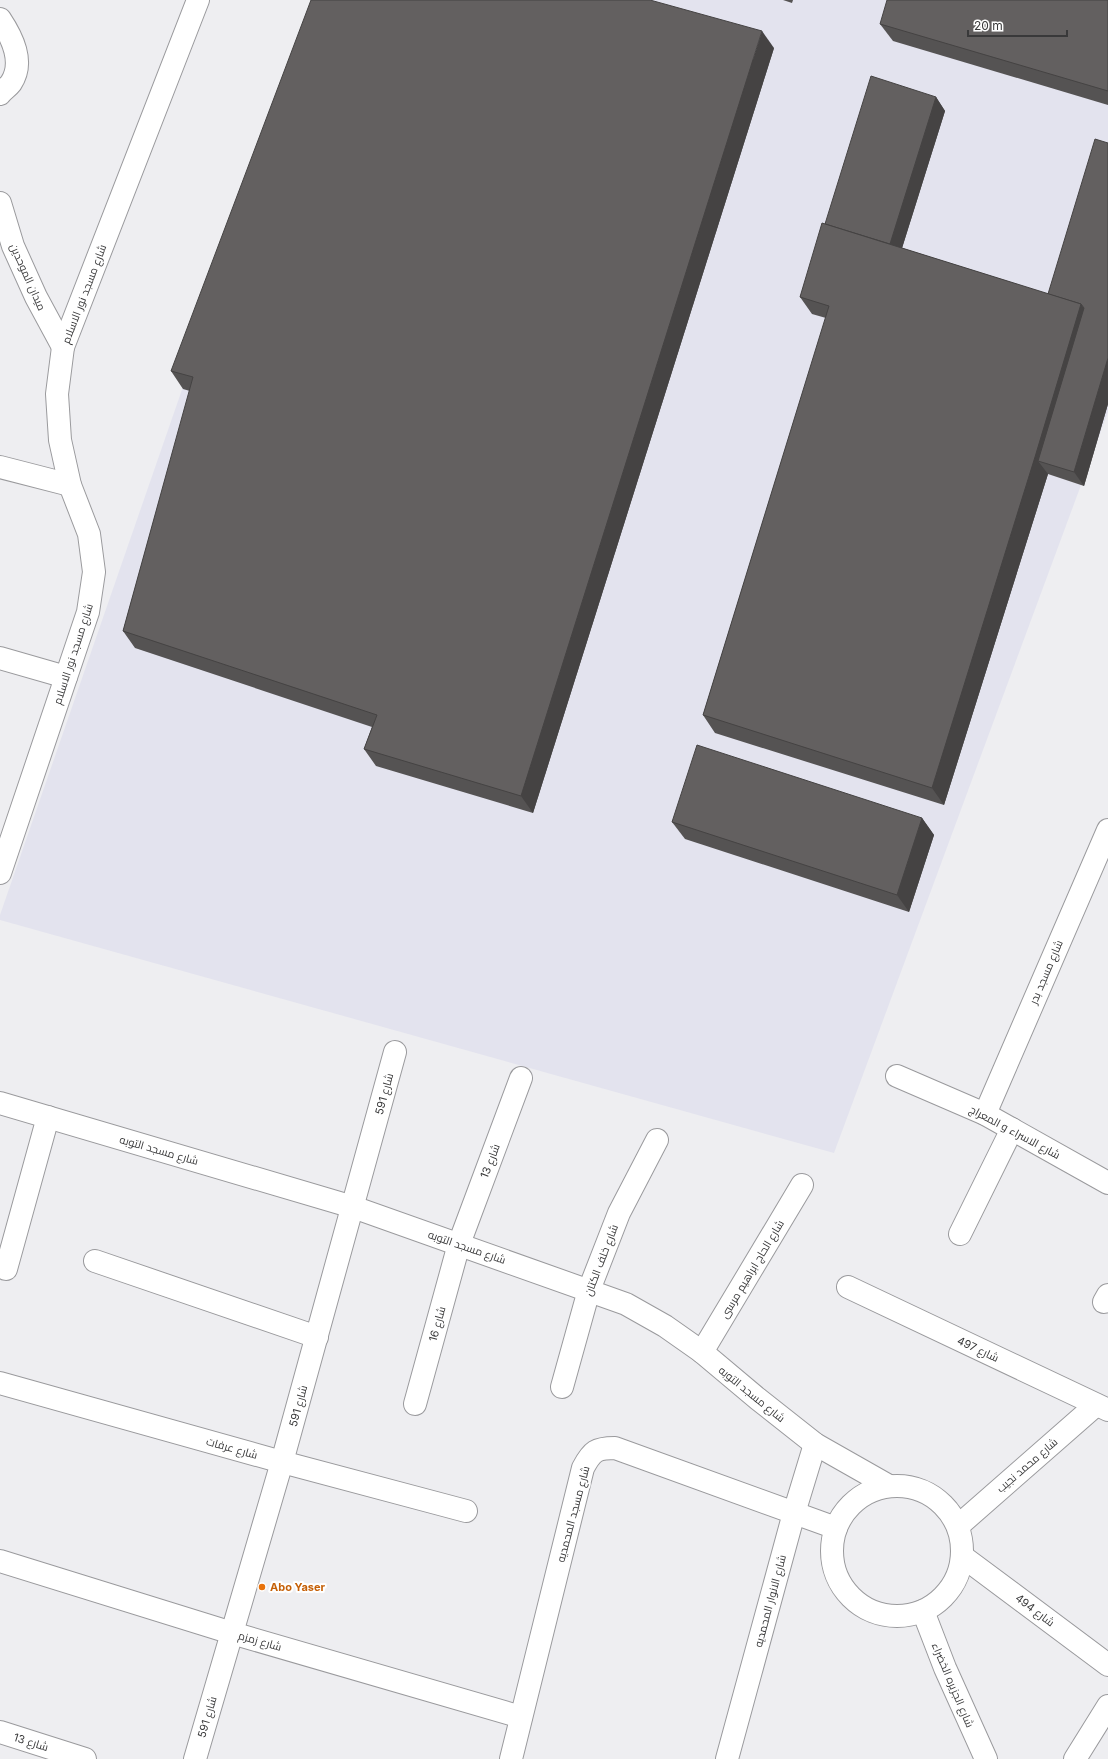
<svg xmlns="http://www.w3.org/2000/svg" width="1108" height="1759" font-family="Inter,Cairo,sans-serif">
<style>
.built{fill:#e3e3ee}
.lines{fill:none;stroke-linecap:round;stroke-linejoin:round}
.minor-casing{stroke:#9a9a9d;stroke-width:24}
.minor{stroke:#fff;stroke-width:22}
.wall{fill:#555353}
.shaded-wall{fill:#454343}
.building{fill:#636060;stroke:#454343}
.food-dot{fill:#e8710a;stroke:#fff;stroke-width:1.5}
.labels{text-anchor:middle;stroke-width:4;stroke-linejoin:round;paint-order:stroke}
.street-label{font-size:11px;fill:#39393a;stroke:#fff}
.food-label{font-size:11px;font-weight:bold;fill:#c56008;stroke:#fff;text-anchor:start}
</style>
<rect width="100%" height="100%" fill="#eeeef1"/>
<polygon class="built" points="317,0 1108,0 1108,412 834,1153 0,920 0,915"/>
<g class="lines">
<defs>
<g id="minor">
<path d="M0 19C12 37 25 62 11 83 8 87 3 90 0 94"/>
<polyline points="0,203 13,246 36,297 63,347"/>
<polyline points="0,467 70,485"/>
<polyline points="0,658 66,677"/>
<polyline points="0,873 88,612 94,572 89,534 70,485 60,440 57,394 63,347 198,0"/>
<polyline points="897,1076 985,1114 1108,1183"/>
<polyline points="0,1103 353,1207 626,1304 665,1326 702,1352 758,1399 815,1444 889,1486"/>
<polyline points="985,1114 1108,830"/>
<polyline points="960,1234 1012,1129"/>
<polyline points="95,1261 317,1337"/>
<polyline points="6,1269 48,1117"/>
<polyline points="848,1287 1108,1410"/>
<polyline points="1104,1302 1108,1295"/>
<polyline points="702,1352 802,1185"/>
<polyline points="0,1383 282,1462 466,1511"/>
<polyline points="562,1387 589,1290 619,1213 657,1140"/>
<polyline points="415,1404 459,1244 521,1078"/>
<circle cx="897" cy="1551" r="65"/>
<polyline points="958,1526 1096,1405"/>
<polyline points="962,1556 1108,1665"/>
<polyline points="0,1561 232,1633 521,1717"/>
<polyline points="923,1611 945,1668 986,1759"/>
<polyline points="0,1732 85,1759"/>
<polyline points="195,1759 282,1462 395,1052"/>
<path d="M511 1759 583 1468C592 1451 596 1448 615 1448L836 1528"/>
<polyline points="727,1759 794,1513 815,1444"/>
<polyline points="1075,1759 1108,1706"/>
</g>
</defs>
<use href="#minor" class="minor-casing"/>
<use href="#minor" class="minor"/>
</g>
<g class="wall">
<polygon points="783,0 793,0 792,3"/>
<polygon points="1108,0 1108,105 893,41 880,24"/>
<polygon points="774,48 533,813 376,766 364,749 372,727 135,648 123,631 190,391 183,389 171,371"/>
<polygon points="936,97 945,111 902,248 1048,294 1108,143 1108,404 1084,486 1048,474 944,805 715,733 703,715 826,318 812,314 800,297 825,224"/>
<polygon points="922,818 934,835 909,912 685,839 672,822"/>
</g>
<g class="shaded-wall">
<polygon points="762,31 774,48 533,813 521,796"/>
<polygon points="936,97 945,111 898,261 889,247"/>
<polygon points="1081,304 1093,322 1038,461 1048,474 944,805 932,788"/>
<polygon points="1108,358 1108,404 1084,486 1074,472"/>
<polygon points="922,818 934,835 909,912 897,895"/>
</g>
<g class="building">
<polygon points="311,0 650,0 762,31 521,796 364,749 377,715 123,631 193,377 171,371"/>
<polygon points="887,0 1108,0 1108,91 880,24"/>
<polygon points="871,76 936,97 890,244 825,224"/>
<polygon points="1095,139 1108,143 1108,358 1074,472 1038,461 1084,308 1081,304 1048,294"/>
<polygon points="822,223 1081,304 1035,457 932,788 703,715 829,306 800,297"/>
<polygon points="697,745 922,818 897,895 672,822"/>
</g>
<circle class="food-dot" cx="262" cy="1587" r="4"/>
<g class="labels">
<g class="street-label">
<text transform="translate(28 277) rotate(66)" y="4">ميدان الموحدين</text>
<text transform="translate(84 294) rotate(-69)" y="4">شارع مسجد نور الاسلام</text>
<text transform="translate(73 654) rotate(-72)" y="4">شارع مسجد نور الاسلام</text>
<text transform="translate(1046 972) rotate(-67)" y="4">شارع مسجد بدر</text>
<text transform="translate(384 1094) rotate(-75)" y="4">شارع 591</text>
<text transform="translate(1015 1132) rotate(28)" y="4">شارع الاسراء و المعراج</text>
<text transform="translate(159 1150) rotate(16)" y="4">شارع مسجد التوبه</text>
<text transform="translate(490 1161) rotate(-69)" y="4">شارع 13</text>
<text transform="translate(467 1247) rotate(19)" y="4">شارع مسجد التوبه</text>
<text transform="translate(601 1260) rotate(-69)" y="4">شارع خلف الكتان</text>
<text transform="translate(752 1269) rotate(-59)" y="4">شارع الحاج ابراهيم مرسى</text>
<text transform="translate(437 1324) rotate(-75)" y="4">شارع 16</text>
<text transform="translate(978 1349) rotate(25)" y="4">شارع 497</text>
<text transform="translate(752 1394) rotate(39)" y="4">شارع مسجد التوبه</text>
<text transform="translate(298 1406) rotate(-75)" y="4">شارع 591</text>
<text transform="translate(232 1448) rotate(16)" y="4">شارع عرفات</text>
<text transform="translate(1027 1465) rotate(-41)" y="4">شارع محمد نجيب</text>
<text transform="translate(573 1514) rotate(-75)" y="4">شارع مسجد المحمديه</text>
<text transform="translate(770 1601) rotate(-75)" y="4">شارع الانوار المحمديه</text>
<text transform="translate(1035 1610) rotate(37)" y="4">شارع 494</text>
<text transform="translate(260 1641) rotate(16)" y="4">شارع زمزم</text>
<text transform="translate(953 1685) rotate(67)" y="4">شارع الجزيره الخضراء</text>
<text transform="translate(207 1717) rotate(-74)" y="4">شارع 591</text>
<text transform="translate(31 1742) rotate(17)" y="4">شارع 13</text>
</g>
<g class="food-label">
<text x="270" y="1591">Abo Yaser</text>
</g>
</g>
<path d="M968 30v6h99v-6" fill="none" stroke="#39393a" stroke-width="2"/>
<text x="974" y="30" font-size="12" fill="#39393a" stroke="#ffffff" stroke-width="3" paint-order="stroke">20 m</text>
</svg>
